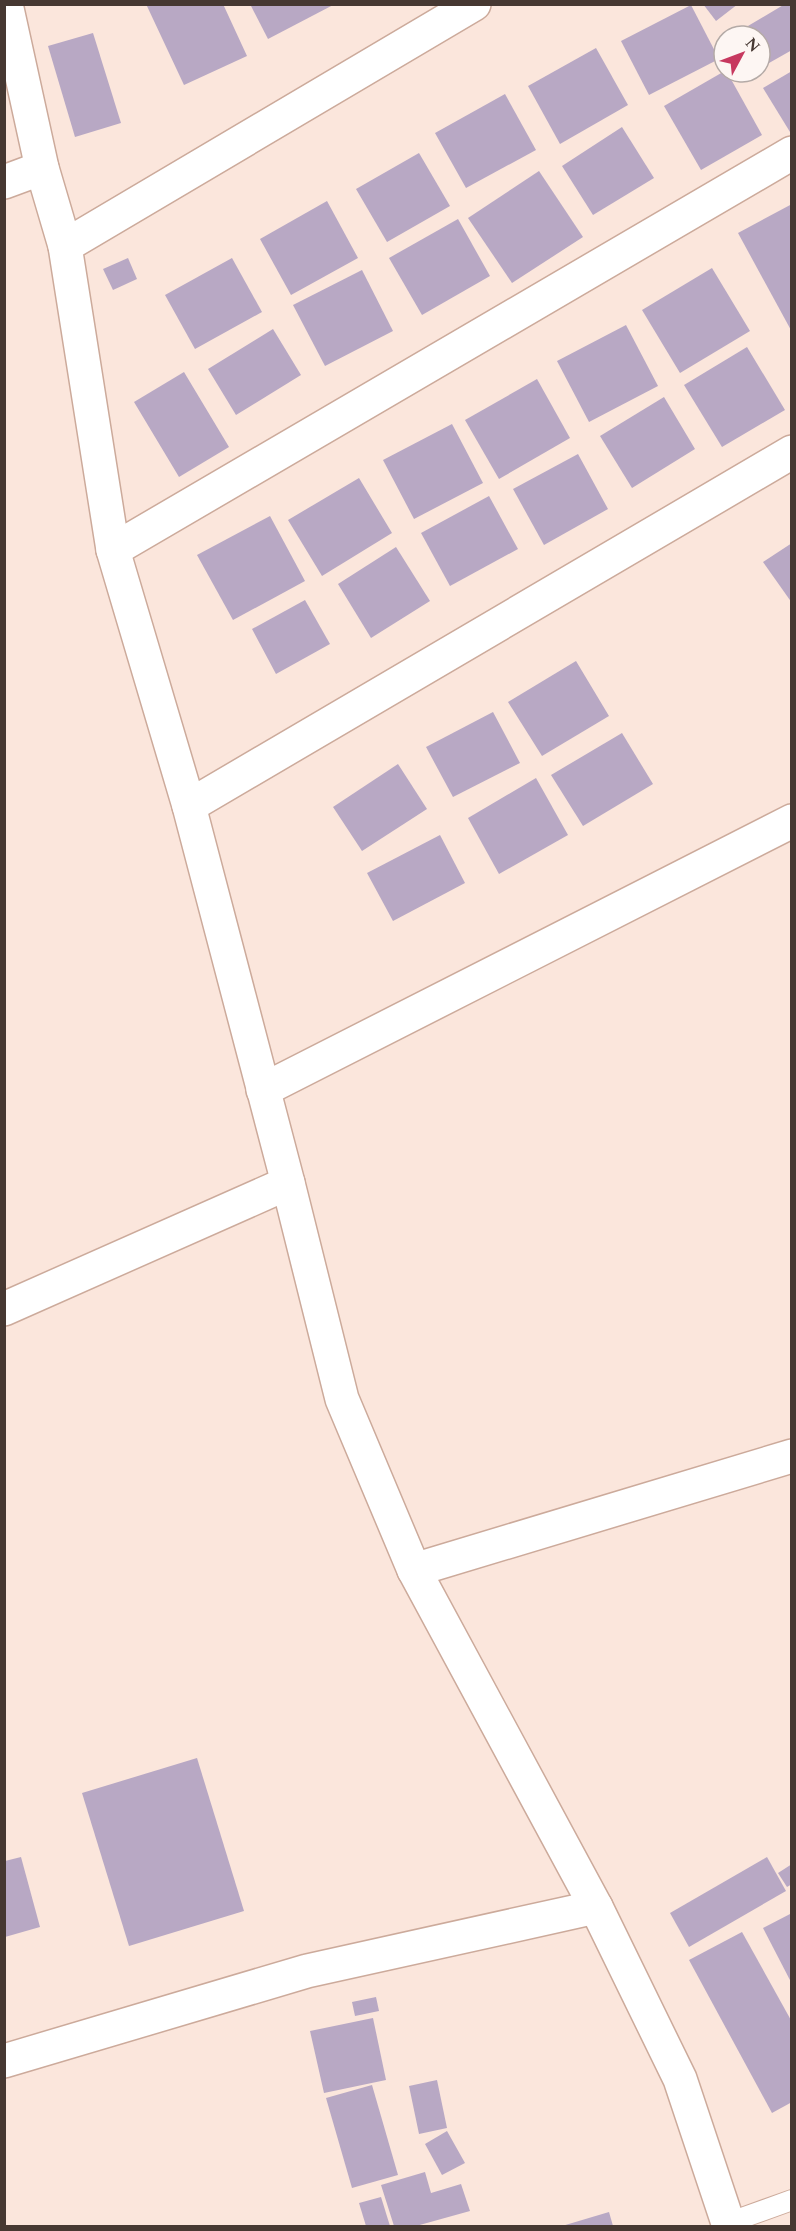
<svg xmlns="http://www.w3.org/2000/svg" width="796" height="2231" font-family="Spectral,serif">
<style>
.building{fill:#b8a8c4}
.lines{fill:none;stroke-linecap:round;stroke-linejoin:round}
.service-casing{stroke:#ccaa9b;stroke-width:22}
.minor-casing{stroke:#ccaa9b;stroke-width:36}
.tertiary-casing{stroke:#ccaa9b;stroke-width:36}
.service{stroke:#fff;stroke-width:20}
.minor{stroke:#fff;stroke-width:33}
.tertiary{stroke:#fff;stroke-width:33}
</style>
<rect width="100%" height="100%" fill="#fbe6dc"/>
<g class="building">
<polygon points="146,4 223,4 247,56 184,85"/>
<polygon points="250,4 335,4 268,39"/>
<polygon points="703,4 738,4 716,21"/>
<polygon points="785,4 792,4 792,50 760,68 760,36 731,36"/>
<polygon points="691,5 719,59 649,95 621,41"/>
<polygon points="93,33 121,123 75,137 48,46"/>
<polygon points="596,48 628,105 560,144 528,86"/>
<polygon points="792,71 792,131 790,132 763,88"/>
<polygon points="723,72 727,72 762,135 701,170 664,106"/>
<polygon points="505,94 536,150 466,188 435,133"/>
<polygon points="622,127 654,178 593,215 562,166"/>
<polygon points="419,153 450,206 387,242 356,189"/>
<polygon points="539,171 583,237 512,283 468,218"/>
<polygon points="327,201 358,258 291,295 260,239"/>
<polygon points="792,204 792,332 738,233"/>
<polygon points="458,219 490,276 422,315 389,258"/>
<polygon points="128,258 137,279 113,290 103,269"/>
<polygon points="232,258 262,312 195,349 165,295"/>
<polygon points="712,268 750,331 680,373 642,310"/>
<polygon points="362,270 393,331 325,366 293,305"/>
<polygon points="626,325 658,386 589,422 557,361"/>
<polygon points="273,329 301,375 236,415 208,369"/>
<polygon points="747,347 785,410 722,447 684,385"/>
<polygon points="184,372 229,447 179,477 134,402"/>
<polygon points="537,379 570,438 499,479 465,420"/>
<polygon points="664,397 695,449 632,488 600,436"/>
<polygon points="452,424 483,483 414,519 383,460"/>
<polygon points="578,454 608,509 544,545 513,489"/>
<polygon points="359,478 392,533 322,576 288,520"/>
<polygon points="489,496 518,549 450,586 421,533"/>
<polygon points="270,516 305,581 233,620 197,555"/>
<polygon points="792,543 792,603 763,562"/>
<polygon points="396,547 430,601 371,638 338,584"/>
<polygon points="305,600 330,644 276,674 252,629"/>
<polygon points="576,661 609,716 542,756 508,702"/>
<polygon points="493,712 520,763 453,797 426,747"/>
<polygon points="622,733 653,784 583,826 551,775"/>
<polygon points="398,764 427,809 362,851 333,807"/>
<polygon points="536,778 568,835 499,874 468,818"/>
<polygon points="440,835 465,883 393,921 367,873"/>
<polygon points="197,1758 244,1911 129,1946 82,1793"/>
<polygon points="21,1857 40,1927 5,1937 5,1861"/>
<polygon points="767,1857 786,1891 689,1947 670,1913"/>
<polygon points="792,1864 792,1884 787,1887 778,1873"/>
<polygon points="792,1913 792,1984 763,1928"/>
<polygon points="742,1932 792,2022 792,2102 772,2113 689,1960"/>
<polygon points="376,1997 379,2011 355,2016 352,2002"/>
<polygon points="373,2018 386,2080 324,2093 310,2031"/>
<polygon points="437,2080 447,2128 419,2134 409,2086"/>
<polygon points="372,2085 398,2175 352,2188 326,2098"/>
<polygon points="447,2131 465,2163 442,2175 425,2144"/>
<polygon points="425,2172 431,2193 461,2184 470,2211 416,2226 394,2226 381,2185"/>
<polygon points="381,2197 390,2226 366,2226 359,2203"/>
<polygon points="609,2212 613,2226 562,2226"/>
</g>
<g class="lines">
<defs>
<polyline id="service" points="728,2223 792,2200"/>
<g id="minor">
<polyline points="6,4 42,168 65,246"/>
<polyline points="4,182 42,168"/>
<polyline points="113,550 792,153"/>
<polyline points="189,806 792,452"/>
<polyline points="263,1090 792,821"/>
<polyline points="4,1309 288,1183"/>
<polyline points="414,1570 792,1456"/>
<polyline points="4,2061 307,1971 596,1907"/>
</g>
<polyline id="tertiary" points="474,4 65,246 113,550 189,806 288,1183 342,1399 414,1570 596,1907 680,2079 729,2226"/>
</defs>
<use href="#service" class="service-casing"/>
<use href="#minor" class="minor-casing"/>
<use href="#tertiary" class="tertiary-casing"/>
<use href="#service" class="service"/>
<use href="#minor" class="minor"/>
<use href="#tertiary" class="tertiary"/>
</g>
<rect width="796" height="2231" fill="none" stroke="#463832" stroke-width="12"/>
<g transform="translate(742 54) rotate(49)"><circle r="28" fill="#fdf6f3" stroke="#b4aaa6" stroke-width="1.5"/>
<path d="M0-4.5L10 22L0 15L-10 22Z" fill="#c7385f"/>
<text y="-9" font-size="16" font-weight="bold" text-anchor="middle" fill="#463832">N</text>
</g>
</svg>
